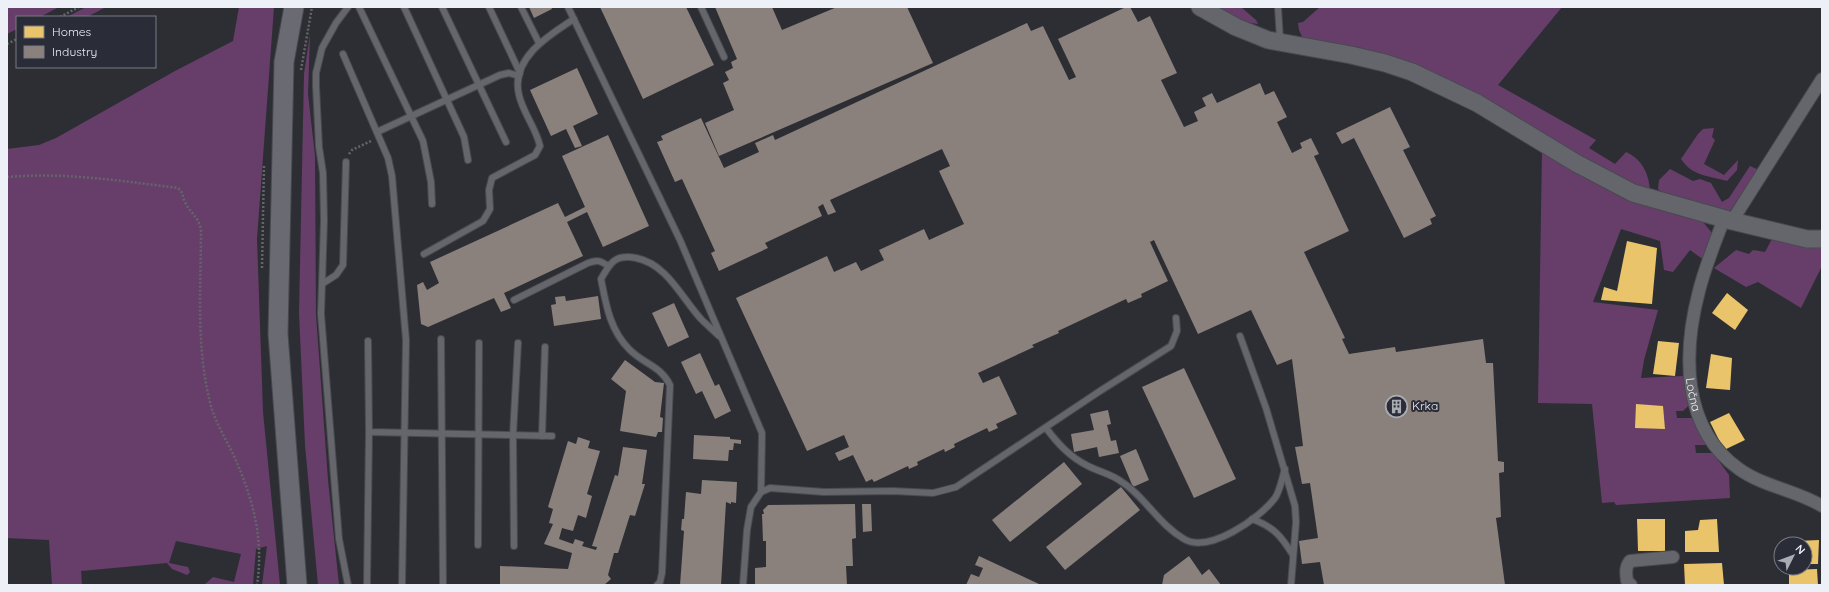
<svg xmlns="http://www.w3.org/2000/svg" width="1829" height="592" font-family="Quicksand,sans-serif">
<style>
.green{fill:#673e6a}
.homes{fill:#e9c46a}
.industry{fill:#8a817c}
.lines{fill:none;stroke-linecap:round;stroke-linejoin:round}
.lane-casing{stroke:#494a50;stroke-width:8}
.street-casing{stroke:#494a50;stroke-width:14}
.secondary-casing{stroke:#494a50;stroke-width:19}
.primary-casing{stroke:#494a50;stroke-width:21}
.path{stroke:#64656a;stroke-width:2.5;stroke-dasharray:2 2;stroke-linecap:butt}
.lane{stroke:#65666b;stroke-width:6}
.street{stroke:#65666b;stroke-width:12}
.secondary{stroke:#65666b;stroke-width:17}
.primary{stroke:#6a6a73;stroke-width:19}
.labels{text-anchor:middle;stroke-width:4;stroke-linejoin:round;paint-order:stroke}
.street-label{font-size:12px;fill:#eef0f7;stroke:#2a2c37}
.poi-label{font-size:12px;fill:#eef0f7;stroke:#2a2c37;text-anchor:start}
</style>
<rect width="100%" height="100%" fill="#2d2e34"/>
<g class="green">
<polygon points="7,7 59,7 40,17 17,17 17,29 7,34"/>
<polygon points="86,7 106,7 87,17 67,17"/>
<polygon points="239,7 274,7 257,239 263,412 280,585 262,585 267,546 256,549 253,585 204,585 213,577 234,582 241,554 176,541 169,563 188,567 190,572 187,575 172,569 167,563 81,571 82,585 52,585 49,540 7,538 7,149 39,145 56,138 175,71 233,41"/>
<polygon points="1217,7 1241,7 1256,20 1258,24 1238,21"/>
<path d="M1320 7H1562L1498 85 1596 140 1589 148 1615 164 1626 152C1643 160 1649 174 1650 191L1609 174 1396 59 1358 47 1303 39 1299 30 1298 23 1303 22Z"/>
<polygon points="310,34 308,94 315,156 316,315 328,480 339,585 318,585 305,445 299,313 304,74"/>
<path d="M1714 128 1712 137 1715 140 1704 164 1724 175 1738 160 1737 170 1727 181C1709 176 1692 176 1681 159L1698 134 1703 129Z"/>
<polygon points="1542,150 1593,179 1624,199 1703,222 1712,233 1704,260 1690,250 1673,272 1664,270 1660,241 1621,229 1593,302 1658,310 1644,360 1641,378 1683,376 1689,405 1683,411 1676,411 1677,418 1692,418 1698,427 1706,445 1695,445 1696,453 1713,453 1729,475 1730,498 1616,505 1614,502 1602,503 1592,404 1538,403"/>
<polygon points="1750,166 1759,170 1744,195 1729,212 1669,198 1658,189 1659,180 1670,169 1693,181 1700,179 1711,183 1722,202 1729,198"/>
<polygon points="1774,235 1822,247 1822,266 1801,308 1758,282 1746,287 1714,268 1736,250 1749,254 1753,250 1765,252"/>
</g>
<g class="homes">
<polygon points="1627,241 1657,248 1652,304 1601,300 1604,287 1617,291"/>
<polygon points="1727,293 1748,310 1735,330 1712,313"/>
<polygon points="1658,341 1679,343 1675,376 1653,374"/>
<polygon points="1711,354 1732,358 1730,390 1706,388"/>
<polygon points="1636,404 1663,406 1665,429 1635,428"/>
<polygon points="1729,413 1745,440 1724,450 1710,422"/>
<polygon points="1637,519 1665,519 1665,551 1638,551"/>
<polygon points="1717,519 1719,552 1685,552 1685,531 1698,530 1700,520"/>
<polygon points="1819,540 1818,564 1805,564 1805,544 1797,544 1797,541"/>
<polygon points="1722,563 1724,585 1685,585 1684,564"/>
<polygon points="1817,569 1818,585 1789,585 1789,570"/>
</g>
<g class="industry">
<polygon points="529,7 551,7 552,9 534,18"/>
<polygon points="600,7 686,7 714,65 643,99"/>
<polygon points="715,7 772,7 782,30 837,7 907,7 933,63 719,156 705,123 734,110 723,83 729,80 725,72 733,68 731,62 737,59"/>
<polygon points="1126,7 1130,7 1138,22 1150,16 1177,73 1161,80 1184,127 1198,121 1194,112 1206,106 1202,98 1212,93 1217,103 1260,83 1265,95 1274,91 1287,117 1277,122 1292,153 1302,148 1300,143 1311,138 1319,154 1314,156 1349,231 1304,252 1345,338 1342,339 1349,354 1395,347 1396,352 1483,339 1486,363 1493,363 1498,461 1504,462 1504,472 1499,473 1501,517 1496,518 1505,585 1324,585 1320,562 1302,564 1299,541 1318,538 1310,483 1302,484 1295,447 1303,446 1292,359 1277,365 1251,310 1198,334 1154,240 1150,242 1168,281 1141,294 1142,297 1128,303 1126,299 1058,331 1059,333 1032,345 1034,347 978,373 983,383 999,376 1017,414 996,424 998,428 989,432 987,428 954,444 955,447 945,452 944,449 917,462 918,465 909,469 908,466 874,482 872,479 866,482 853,455 839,461 835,453 849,447 844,435 807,451 736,298 827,256 834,272 856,262 861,271 884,260 879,250 924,229 929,240 964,224 939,171 950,166 942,149 830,200 836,212 828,215 823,204 818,207 822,216 765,243 768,248 719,271 711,253 715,251 682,179 675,182 657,142 663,140 661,136 701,118 724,168 759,152 755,143 773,135 775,140 1027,23 1031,31 1043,26 1069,80 1076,77 1058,39"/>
<polygon points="577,68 598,114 573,126 582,146 575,148 566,129 551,136 530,90"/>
<polygon points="1390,107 1410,147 1403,150 1436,216 1430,219 1432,224 1404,238 1354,138 1342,144 1336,133"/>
<polygon points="608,135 649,226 603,247 587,212 567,222 583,256 504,293 511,308 501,312 494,298 428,327 421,324 417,285 423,282 427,290 439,283 430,262 558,203 565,217 585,207 562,156"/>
<polygon points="565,296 566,301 598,296 601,319 554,326 551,305 556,304 555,297"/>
<polygon points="674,303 689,337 668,347 652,313"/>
<polygon points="700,353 715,386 719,384 731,411 715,419 702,391 696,394 681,362"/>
<polygon points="625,360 655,382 664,383 660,417 663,418 662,432 658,432 656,437 620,431 626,391 611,379"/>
<polygon points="1184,368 1236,479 1194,498 1142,387"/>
<polygon points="1108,410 1111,424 1107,425 1111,441 1116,440 1119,453 1099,457 1097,447 1074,452 1071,434 1094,430 1090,414"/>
<polygon points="694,435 730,437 730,439 741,440 741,444 734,443 733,450 729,450 728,461 693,459"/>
<polygon points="578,437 590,441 588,448 600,451 587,494 592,496 586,518 578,515 573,531 562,528 559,539 573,544 575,539 584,542 582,546 596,550 597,547 592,546 615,475 618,476 623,447 647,450 642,484 645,484 635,516 630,515 618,553 614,553 608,575 611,579 604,585 500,585 500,566 568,569 572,553 544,544 553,524 549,523 553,509 548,507 568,441 576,444"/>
<polygon points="1136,449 1149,480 1133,487 1120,456"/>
<polygon points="1064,462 1082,484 1010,542 992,520"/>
<polygon points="702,480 737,482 736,503 731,502 731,504 726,502 721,585 680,585 684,531 681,530 682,519 684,519 686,492 701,494"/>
<polygon points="1121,487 1140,510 1065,570 1046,547"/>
<polygon points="855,504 856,538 852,539 853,566 846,566 847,585 755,585 755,568 766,567 766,541 763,541 762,514 764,514 763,510 768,505"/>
<polygon points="862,504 871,504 872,531 863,532"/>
<polygon points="979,556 1039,584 1038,585 966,585 971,574 979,577 983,568 975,565"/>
<polygon points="1189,556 1202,575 1209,569 1221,585 1162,585 1164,575"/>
</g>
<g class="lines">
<defs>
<g id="lane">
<polyline points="359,7 423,141 431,182 432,204"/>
<polyline points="404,7 464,137 468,160"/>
<polyline points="442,7 506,142"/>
<polyline points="489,7 520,73"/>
<polyline points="521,7 539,43"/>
<polyline points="568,7 680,240 762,433 761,492"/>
<polyline points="701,7 724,57"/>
<polyline points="1278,7 1280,40"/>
<polyline points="343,54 388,158 392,176 406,340 402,585"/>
<polyline points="377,132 500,75 509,73 519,76"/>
<path d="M424 254 483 221 490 209 489 190 492 178 535 155 540 146C536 128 523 113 519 95 510 59 549 35 574 19"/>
<polyline points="322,284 336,275 343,265 346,162"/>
<path d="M514 300 588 263C597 260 600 260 608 266"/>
<polyline points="1240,336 1266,408 1295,506 1296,522 1291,585"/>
<polyline points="441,339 443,585"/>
<polyline points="368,341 369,432 552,436"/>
<path d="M1046 428C1058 444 1070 457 1088 466 1098 471 1110 474 1119 480 1144 495 1158 524 1184 539 1209 554 1260 518 1275 498 1280 491 1282 478 1285 469"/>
<polyline points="542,436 545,347"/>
<path d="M1252 519C1274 527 1281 536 1293 555"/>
<polyline points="478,545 479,343"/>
<polyline points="514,546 513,435 518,343"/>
<polyline points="348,585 339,539 321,314 324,221 323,173 319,147 316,86 316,73 322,48 336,23 348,7"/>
<polyline points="367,585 369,432"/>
<path d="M657 585 660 582 662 573 670 385C660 365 643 364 629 349 610 330 606 305 601 279 610 263 615 254 636 258 667 264 681 297 701 319 707 325 713 330 719 336"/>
<polyline points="743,585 747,530 751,507 761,492 770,488 824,492 893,491 933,493 956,487 1100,391 1171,346 1177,331 1176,318"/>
</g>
<g id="street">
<path id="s1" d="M1724 219C1715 242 1705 267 1699 291 1683 352 1681 428 1739 469 1764 487 1796 490 1822 506"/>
<polyline points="1732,221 1822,79"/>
<path d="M1631 585 1627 581C1626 574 1625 567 1630 561L1673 557"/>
</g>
<polyline id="secondary" points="1200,7 1236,27 1268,40 1351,55 1385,63 1412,72 1477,103 1576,163 1633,193 1732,221 1807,239 1822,239"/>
<polyline id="primary" points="294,7 284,62 278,334 297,585"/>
</defs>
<use href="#lane" class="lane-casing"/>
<use href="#street" class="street-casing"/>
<use href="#secondary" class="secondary-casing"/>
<use href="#primary" class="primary-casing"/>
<g class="path">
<polyline points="60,17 79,7"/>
<polyline points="7,44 17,39"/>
<polyline points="301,70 312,7"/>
<polyline points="349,154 352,150 371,141"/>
<path d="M7 177C65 172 122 181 178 188 184 193 182 197 185 202 190 213 198 216 201 229 201 286 196 343 209 398 213 419 225 437 234 456 253 499 264 538 257 585"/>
<polyline points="262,268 264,165"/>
</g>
<use href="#lane" class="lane"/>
<use href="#street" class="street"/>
<use href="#secondary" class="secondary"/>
<use href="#primary" class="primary"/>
</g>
<defs>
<symbol id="building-ring" viewBox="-11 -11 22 22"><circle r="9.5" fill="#2a2c37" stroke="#aaacb3" stroke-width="1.5"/><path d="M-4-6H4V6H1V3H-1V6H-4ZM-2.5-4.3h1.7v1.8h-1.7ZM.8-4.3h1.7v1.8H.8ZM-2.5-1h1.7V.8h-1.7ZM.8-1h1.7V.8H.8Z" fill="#aaacb3"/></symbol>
</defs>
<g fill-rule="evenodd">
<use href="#building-ring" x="1384" y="394" width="25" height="25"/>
</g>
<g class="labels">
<g class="street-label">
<text dy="4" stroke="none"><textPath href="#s1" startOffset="181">Ločna</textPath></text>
</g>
<g class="poi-label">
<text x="1412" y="410">Krka</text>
</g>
</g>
<rect width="1829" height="592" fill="none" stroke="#eef0f7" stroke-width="16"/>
<rect x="16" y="16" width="140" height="52" fill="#2a2c37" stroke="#787a84"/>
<rect x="24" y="26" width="20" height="12" fill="#e9c46a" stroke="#787a84"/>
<text x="52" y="36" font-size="12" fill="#eef0f7">Homes</text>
<rect x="24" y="46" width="20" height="12" fill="#8a817c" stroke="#787a84"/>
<text x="52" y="56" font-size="12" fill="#eef0f7">Industry</text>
<g transform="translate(1793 556) rotate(48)"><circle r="19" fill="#2a2c37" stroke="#787a84"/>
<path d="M0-3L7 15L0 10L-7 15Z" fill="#aaacb3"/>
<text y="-6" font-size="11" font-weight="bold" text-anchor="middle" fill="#eef0f7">N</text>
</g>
</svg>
